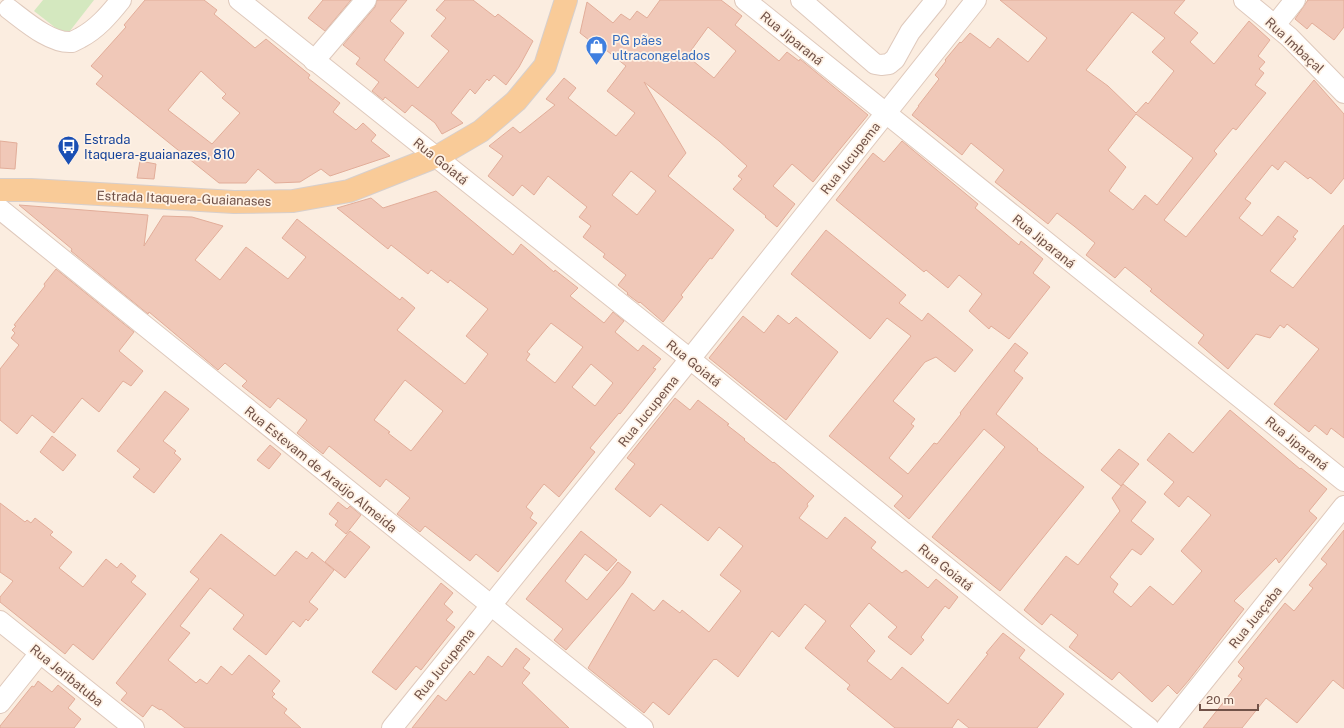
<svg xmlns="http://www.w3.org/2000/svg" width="1344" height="728" font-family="'Public Sans',sans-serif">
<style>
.green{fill:#d4e8bf}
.building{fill:#f0c8b8;stroke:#e2ad99;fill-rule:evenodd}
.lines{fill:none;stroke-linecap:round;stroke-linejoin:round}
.minor-casing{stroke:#dfc9bc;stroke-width:22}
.major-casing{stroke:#d7cfcc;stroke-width:24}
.minor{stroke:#fff;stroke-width:20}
.major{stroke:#f9cb98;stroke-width:22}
.labels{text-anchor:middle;stroke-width:3.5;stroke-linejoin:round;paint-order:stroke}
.street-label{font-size:13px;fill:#715248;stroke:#fff2e5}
.shop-label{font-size:13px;fill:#366cbe;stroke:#fff2e5;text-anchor:start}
.transit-label{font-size:13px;fill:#164399;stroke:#fff2e5;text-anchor:start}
</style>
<rect width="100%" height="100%" fill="#fbede0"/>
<polygon class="green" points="43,0 94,0 66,36 34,11"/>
<g class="building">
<path d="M145 0H204L217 10 214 14 255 48 266 39 310 75 308 78 340 103 333 112 356 130 363 123 376 135 371 141 390 156 330 176 321 169 300 182 275 183 258 169 246 183H219L96 84 103 76 91 66 126 27 124 25ZM201 71 226 94 222 98 240 113 212 144 168 110Z"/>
<polygon points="323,0 351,0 325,31 308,18"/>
<polygon points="377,0 407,0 390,21 404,33 384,60 418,88 449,51 431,36 446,18 436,10 445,0 473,0 495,17 498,14 533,41 519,67 506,85 494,75 489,81 487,79 475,94 470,89 451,113 463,123 442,134 435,123 412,105 405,113 385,97 383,100 372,91 379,82 356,64 360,58 343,45 375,7"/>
<path d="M660 0H721L742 16 735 25 779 61 787 52 799 61 800 59 868 115 813 182 792 164 773 186 795 204 777 227 765 217 766 216 733 189 742 179 738 176 747 166 719 141 644 82 686 153 668 176 734 230 712 259 710 258 681 295 683 297 663 322 640 302 639 303 627 294 628 293 618 285 626 275 603 257 605 254 583 237 591 226 579 217 587 207 548 176 534 195 522 185 513 196 488 176 503 156 489 146 513 127 520 133 555 105 546 99 564 78 576 88 568 98 616 136 635 113 607 91 626 66 591 38 589 40 580 33 587 2 613 23 621 14 630 20 637 11 647 18ZM708 27 736 51 714 78 687 56ZM631 171 656 191 637 215 612 195Z"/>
<path d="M1000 0H1185L1174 13 1198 33 1190 42 1214 64 1249 21 1270 40 1258 56 1265 62 1259 69 1264 73 1255 85 1266 93 1236 130 1233 128 1214 151 1217 154 1164 220 1186 237 1314 80 1344 114V178L1331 194 1310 177 1308 179 1285 161 1278 170 1272 165 1245 199 1251 203 1239 218 1262 236 1278 216 1298 231 1293 237 1296 239 1270 271 1293 288 1344 225V438L1331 428 1327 435 1315 425 1309 432 1274 404 1319 349 1287 324 1284 328 1280 325 1270 338 1256 334 1228 369 1198 343 1204 335 1150 291 1152 289 1125 267 1115 278 1086 255 1095 243 1074 226 1057 213 1048 224 995 182 1004 170 971 143 962 155 912 115 919 106H918L939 79 935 75 946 61 945 60 960 42 961 43 970 33 990 48 998 38 1028 62 1047 38ZM1132 12 1165 38 1152 52 1174 71 1148 104 1146 102 1136 113 1108 86 1086 70ZM1136 114 1193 158 1157 205 1145 195 1133 210 1109 191 1126 167 1108 150Z"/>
<polygon points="1308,0 1344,0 1344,27 1334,40 1312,23 1307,29 1295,19"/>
<polygon points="0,141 17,143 15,169 0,168"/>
<polygon points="902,141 978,204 975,208 1019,245 1021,241 1043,259 1033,273 1050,287 1009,339 991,326 989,329 969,311 982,294 959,275 948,288 926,270 924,272 836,200 873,153 884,162"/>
<polygon points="140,161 156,164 154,179 137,178"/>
<path d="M436 191 513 255 521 244 554 272 555 270 578 288 570 296 604 323 613 312 624 321 615 332 638 351 643 345 661 359 653 368 656 369 620 414 619 413 590 448 595 452 559 497 544 484 526 507 533 513 530 518 537 523 498 572 476 554 470 561 425 526 420 532 397 514 410 498 386 479 380 487 329 446 323 454 297 433 307 420 278 398 270 408 242 386 247 381 225 363 218 370 149 312 148 314 71 251 72 249 19 205 148 215 144 246 163 216 192 217 223 226 195 260 220 280 246 247 288 279 306 257 282 238 297 219 400 300 402 297 415 308 397 330 465 384 488 354 466 336 488 309 450 280 448 283 431 270 428 274 391 245 388 249 337 208 371 198 383 208ZM551 323 583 347 555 383 526 360 530 354 527 352ZM591 364 613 383 595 406 572 387ZM405 380 443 411 411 451 388 433 390 432 374 420Z"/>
<polygon points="826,230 906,295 899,303 922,321 928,313 973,350 955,372 936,357 925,362 893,401 915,419 911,424 914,426 889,458 908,474 934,443 937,444 961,414 960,413 1015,343 1028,353 1014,371 1023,378 996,414 1038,449 1037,450 1084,487 1000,591 932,537 1005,447 984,429 909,519 894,506 903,496 829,436 911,336 887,318 870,339 791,274"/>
<polygon points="56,269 134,332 119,351 143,371 131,386 123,381 99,412 82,398 54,433 32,415 17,434 0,420 0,369 19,345 11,338 15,333 12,330 16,326 14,325 45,286 44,284"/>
<polygon points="778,315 789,324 796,317 838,352 786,420 709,358 743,316 764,333"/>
<polygon points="165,391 189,409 163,441 176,451 174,453 181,459 154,493 133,477 140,469 117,451"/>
<polygon points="675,398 690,410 698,400 729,424 727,425 745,439 744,440 773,463 774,462 814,496 807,504 808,506 799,518 827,539 845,517 876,542 871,548 902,573 906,570 928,588 936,579 958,597 949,609 945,606 921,637 924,640 911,655 888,637 897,627 869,603 850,626 875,651 867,661 891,680 902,667 948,704 988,654 986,653 1003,633 1025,650 1019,658 1064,694 1037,728 969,728 958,719 952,728 895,728 847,689 850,685 805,648 826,621 805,604 779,637 772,631 738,677 716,659 715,660 714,659 669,715 653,702 644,713 588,668 632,593 654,611 663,600 680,613 682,610 709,632 741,591 720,575 743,546 719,527 708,541 661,504 650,517 615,489 635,464 627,458"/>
<polygon points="1230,410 1300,469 1301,468 1327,489 1309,511 1317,518 1279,563 1276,558 1234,601 1244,609 1189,680 1177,694 1168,685 1152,702 1119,672 1112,680 1069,647 1078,635 1051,614 1042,625 1024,610 1066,556 1078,565 1120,511 1112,498 1123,484 1146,502 1131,521 1154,539 1141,555 1132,549 1110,577 1118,584 1113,592 1131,607 1150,586 1173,605 1202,571 1181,551 1211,515 1188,496 1179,507 1164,494 1174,482 1147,460 1169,433 1193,453"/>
<polygon points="52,436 76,455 63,471 40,452"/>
<polygon points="270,445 281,454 269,469 257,460"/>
<polygon points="1119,449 1139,464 1121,486 1101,470"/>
<polygon points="338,502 347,509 350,506 361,515 346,534 335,525 338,521 329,514"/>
<polygon points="0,503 25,522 27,520 31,523 35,518 53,532 50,535 72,552 59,568 83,587 106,559 117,568 121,563 136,576 131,582 146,594 93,660 73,644 65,654 0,602 0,597 13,581 0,572"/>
<polygon points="1344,530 1344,689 1333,680 1297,723 1266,698 1242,728 1203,728 1242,679 1238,676 1244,668 1238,662 1285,603 1294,611 1313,588 1309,585 1327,564 1321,559"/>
<polygon points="350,531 370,547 345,578 325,562"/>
<polygon points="581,531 617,560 607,571 585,554 565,581 587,600 618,562 631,572 623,584 566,650 554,640 563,629 526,599"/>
<polygon points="221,534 275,576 296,551 307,559 312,552 334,570 309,602 318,609 308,621 306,619 300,627 293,621 266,655 233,629 244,615 210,588 180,626 190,633 168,660 196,683 200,679 207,684 221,666 232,675 249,655 280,681 272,691 275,694 272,697 287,709 284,713 301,728 185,728 161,709 160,710 152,705 143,717 121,700 127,693 116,683 199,579 190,572"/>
<polygon points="441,583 453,593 444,604 453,612 446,620 455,627 421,670 416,666 396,690 372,672"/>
<polygon points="516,648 530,659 523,668 530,673 522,683 569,728 412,728 438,695 446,701 470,671 474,675 488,656 502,667"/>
<polygon points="38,681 52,692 58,685 75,699 68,708 81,719 74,728 0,728 0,726 32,686 34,687"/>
</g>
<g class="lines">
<defs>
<g id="minor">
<polyline points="239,0 690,359 1024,630 1149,728"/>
<polyline points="745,0 1344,481"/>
<polyline points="801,0 875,64 881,65 889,64 895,59 910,32 936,0"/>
<polyline points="1244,0 1289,37 1344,93"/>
<path d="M9 9C25 21 51 44 72 42 74 41 78 39 80 38 97 29 109 15 121 0"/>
<polyline points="1275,25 1295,0"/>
<polyline points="314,61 366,0"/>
<polyline points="0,209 643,728"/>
<polyline points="0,621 134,728"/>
<polyline points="0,703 40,653"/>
<polyline points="392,728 690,359 976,0"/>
<polyline points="1166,728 1344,506"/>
</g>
<polyline id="major" points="0,190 31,190 234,202 293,201 349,191 440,155 481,131 516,101 545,66 566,0"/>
</defs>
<use href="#minor" class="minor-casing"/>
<use href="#major" class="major-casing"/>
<use href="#minor" class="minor"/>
<use href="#major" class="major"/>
</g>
<defs>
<symbol id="shop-pin" viewBox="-11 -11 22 30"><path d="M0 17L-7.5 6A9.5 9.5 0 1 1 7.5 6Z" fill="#3f7fe0" stroke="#fff2e5"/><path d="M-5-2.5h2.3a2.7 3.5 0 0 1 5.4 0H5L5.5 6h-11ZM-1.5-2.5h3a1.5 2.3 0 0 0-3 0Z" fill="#fff"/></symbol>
<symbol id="bus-pin" viewBox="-11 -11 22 30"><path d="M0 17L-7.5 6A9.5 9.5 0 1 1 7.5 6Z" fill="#1a4fb4" stroke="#fff2e5"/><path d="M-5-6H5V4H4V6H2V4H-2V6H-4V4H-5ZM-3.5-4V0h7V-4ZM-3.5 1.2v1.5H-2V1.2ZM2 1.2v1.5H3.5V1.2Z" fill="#fff"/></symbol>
</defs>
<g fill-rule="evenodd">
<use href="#shop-pin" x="584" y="34" width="25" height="34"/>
<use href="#bus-pin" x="56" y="134" width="25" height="34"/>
</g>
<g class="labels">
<g class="street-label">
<text transform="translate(792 38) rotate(39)" y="5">Rua Jiparaná</text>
<text transform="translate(1295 45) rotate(43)" y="5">Rua Imbaçal</text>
<text transform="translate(850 158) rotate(-52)" y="5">Rua Jucupema</text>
<text transform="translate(441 161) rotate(39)" y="5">Rua Goiatá</text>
<text transform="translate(184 198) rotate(2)" y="5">Estrada Itaquera-Guaianases</text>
<text transform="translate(1044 241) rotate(39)" y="5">Rua Jiparaná</text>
<text transform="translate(694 363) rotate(39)" y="5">Rua Goiatá</text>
<text transform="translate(648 411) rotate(-51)" y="5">Rua Jucupema</text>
<text transform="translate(1297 443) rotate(39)" y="5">Rua Jiparaná</text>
<text transform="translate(321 469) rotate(39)" y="5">Rua Estevam de Araújo Almeida</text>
<text transform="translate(946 567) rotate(39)" y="5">Rua Goiatá</text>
<text transform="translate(1255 617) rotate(-51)" y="5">Rua Juaçaba</text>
<text transform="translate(444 664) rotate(-51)" y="5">Rua Jucupema</text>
<text transform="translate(67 675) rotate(39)" y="5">Rua Jeribatuba</text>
</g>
<g class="shop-label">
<text x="612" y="45">PG pães<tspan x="612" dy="15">ultracongelados</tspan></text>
</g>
<g class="transit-label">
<text x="84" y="144">Estrada<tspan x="84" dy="15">Itaquera-guaianazes, 810</tspan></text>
</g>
</g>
<path d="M1200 704v6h58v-6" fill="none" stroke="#715248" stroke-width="2"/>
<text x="1206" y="704" font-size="12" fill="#715248" stroke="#fff2e5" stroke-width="3" paint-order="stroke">20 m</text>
</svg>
